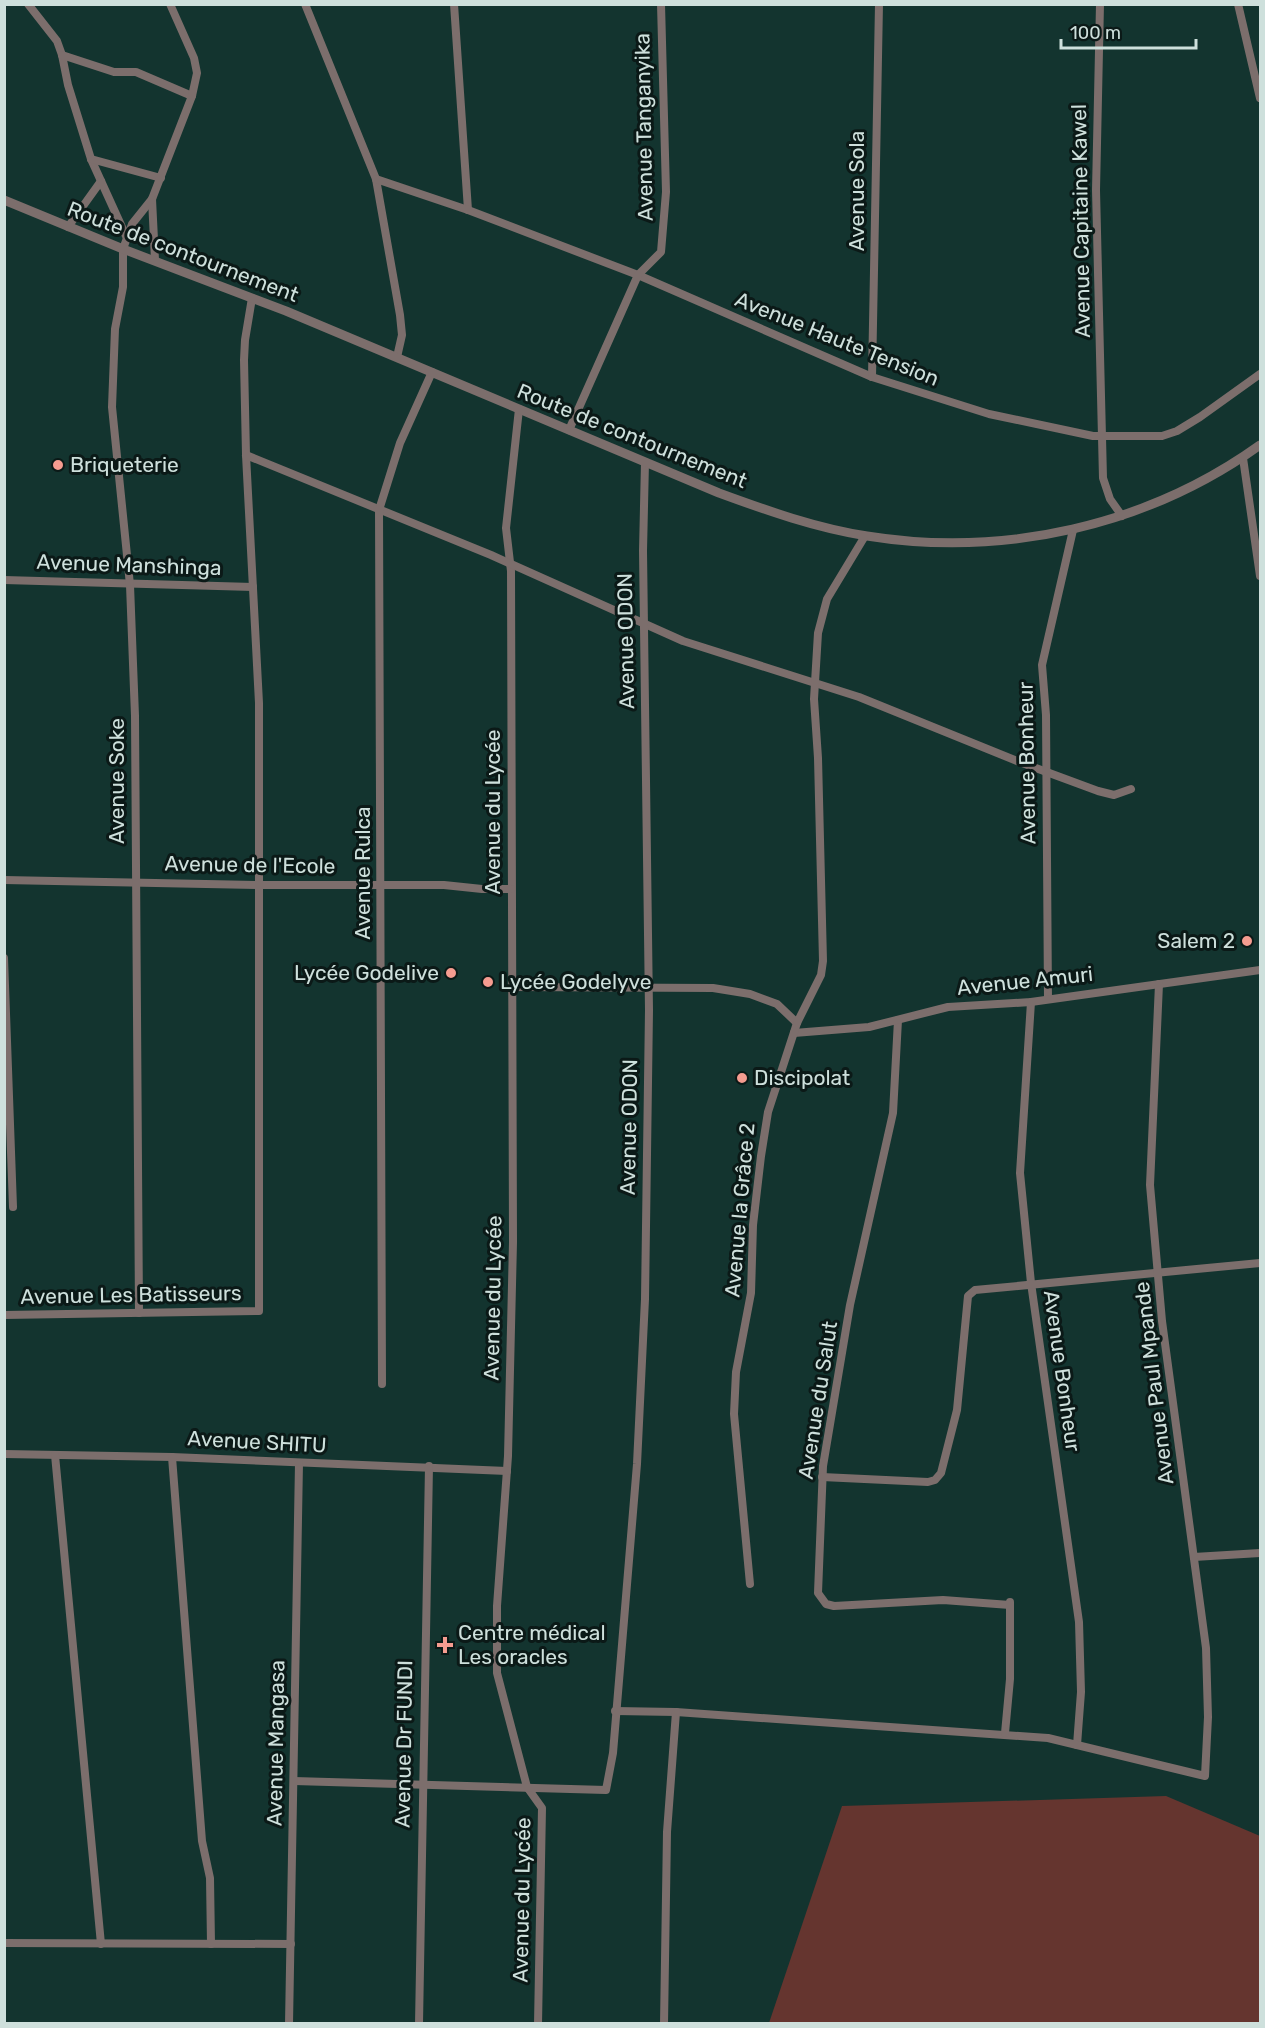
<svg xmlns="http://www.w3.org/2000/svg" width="1265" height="2028" font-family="Rubik,sans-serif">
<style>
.green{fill:#65352f}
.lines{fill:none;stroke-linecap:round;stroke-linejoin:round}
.minor{stroke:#7c6e6c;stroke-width:8}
.tertiary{stroke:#7c6e6c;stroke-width:9}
.poi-dot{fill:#f59c90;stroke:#0b1917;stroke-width:2}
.labels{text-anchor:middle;stroke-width:6;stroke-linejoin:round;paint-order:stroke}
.street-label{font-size:21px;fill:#cee0dc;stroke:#0b1917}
.poi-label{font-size:21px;fill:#cee0dc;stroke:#0b1917;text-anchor:start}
</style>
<rect width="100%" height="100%" fill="#13342f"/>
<polygon class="green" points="1166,1796 1260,1836 1260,2023 769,2023 842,1806"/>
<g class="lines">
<g class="minor">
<polyline points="28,4 57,41 62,55 68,85 91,159 126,236"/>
<polyline points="305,4 376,179 400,315 402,335 397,357"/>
<polyline points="454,4 468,210"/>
<polyline points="1100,4 1096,190 1103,478 1110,499 1122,516"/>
<polyline points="1238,4 1260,98"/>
<polyline points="62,55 114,72 136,72 192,96"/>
<polyline points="91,159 161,178"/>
<polyline points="376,179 468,210 638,275 872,377 989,414 1093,436 1162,436 1177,431 1200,417 1260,374"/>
<polyline points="68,227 101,181"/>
<polyline points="155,260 152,199 192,96 197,73 194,58 170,4"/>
<polyline points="872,377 879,4"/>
<polyline points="519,409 506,528 511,571 513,1242 508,1456 497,1606 497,1673 527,1787 542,1808 538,2024"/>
<polyline points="569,430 638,275 661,252 666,192 661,4"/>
<polyline points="246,455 491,555 683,641 859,697 1017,761 1098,791 1114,795 1131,789"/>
<polyline points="1243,458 1260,576"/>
<polyline points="4,580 253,587"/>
<polyline points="4,880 259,885 444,885 482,889 511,889"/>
<polyline points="4,958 13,1207"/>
<polyline points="513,987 713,988 750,994 777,1004 797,1023"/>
<polyline points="1048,999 1046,715 1042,665 1073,530"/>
<polyline points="1031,1002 1020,1173 1031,1283 1079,1622 1081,1692 1077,1745"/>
<polyline points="898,1020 893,1113 850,1305 823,1466 818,1593 826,1604 834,1606 943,1600 1010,1605"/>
<polyline points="794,1033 869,1027 948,1007 1031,1002 1260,970"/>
<polyline points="139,1313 135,716 130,585 112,407 115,329 123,287 123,249 132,224 152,199"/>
<polyline points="4,1315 259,1311 259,703 246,455 244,360 245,340 252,298"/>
<polyline points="382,1384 379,510 400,443 432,372"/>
<polyline points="4,1454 172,1457 507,1471"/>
<polyline points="55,1455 101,1944"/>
<polyline points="172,1457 202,1841 210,1878 211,1944"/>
<polyline points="822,1477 928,1482 935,1480 941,1473 957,1410 968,1296 975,1290 1260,1263"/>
<polyline points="1194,1557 1260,1553"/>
<polyline points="750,1584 734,1414 736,1372 751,1293 753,1225 761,1156 768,1112 797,1023 821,975 823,961 818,758 814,699 818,633 827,599 865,536"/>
<polyline points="615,1711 676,1712 1048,1738 1205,1776 1208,1717 1206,1648 1162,1321 1150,1185 1159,984"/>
<polyline points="1005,1733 1010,1679 1010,1602"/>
<polyline points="294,1781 606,1790 613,1753 637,1464 645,1299 649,1010 643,551 645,462"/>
<polyline points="4,1943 291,1944"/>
<polyline points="289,2024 299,1463"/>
<polyline points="419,2024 429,1466"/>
<polyline points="664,2024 667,1832 676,1712"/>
</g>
<path class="tertiary" d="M4 200 123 249 286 311 719 493C768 511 816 528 867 536 1004 558 1147 526 1260 445"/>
</g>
<g class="poi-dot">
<circle cx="58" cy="465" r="6"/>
<circle cx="1247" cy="941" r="6"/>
<circle cx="451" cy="973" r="6"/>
<circle cx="488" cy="982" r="6"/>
<circle cx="742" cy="1078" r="6"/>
<path d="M442 1636h6v6h6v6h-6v6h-6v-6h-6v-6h6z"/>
</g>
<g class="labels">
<g class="street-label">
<text transform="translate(644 127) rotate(-91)" y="7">Avenue Tanganyika</text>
<text transform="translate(857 191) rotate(-90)" y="7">Avenue Sola</text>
<text transform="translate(1081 221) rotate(-91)" y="7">Avenue Capitaine Kawel</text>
<text transform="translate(183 252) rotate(21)" y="7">Route de contournement</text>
<text transform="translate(837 339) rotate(22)" y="7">Avenue Haute Tension</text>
<text transform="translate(632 436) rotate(22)" y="7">Route de contournement</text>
<text transform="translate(129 565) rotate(2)" y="7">Avenue Manshinga</text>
<text transform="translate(626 641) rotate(-91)" y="7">Avenue ODON</text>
<text transform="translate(1027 763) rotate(-91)" y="7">Avenue Bonheur</text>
<text transform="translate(117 781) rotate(-90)" y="7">Avenue Soke</text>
<text transform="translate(493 812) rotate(-90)" y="7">Avenue du Lycée</text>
<text transform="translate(250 865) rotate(1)" y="7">Avenue de l'Ecole</text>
<text transform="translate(363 873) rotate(-90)" y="7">Avenue Rulca</text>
<text transform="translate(1025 981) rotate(-6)" y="7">Avenue Amuri</text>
<text transform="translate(629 1127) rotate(-89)" y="7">Avenue ODON</text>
<text transform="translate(740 1210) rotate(-85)" y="7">Avenue la Grâce 2</text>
<text transform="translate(131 1295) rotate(-1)" y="7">Avenue Les Batisseurs</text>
<text transform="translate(493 1298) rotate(-89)" y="7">Avenue du Lycée</text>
<text transform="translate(1062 1371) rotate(82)" y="7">Avenue Bonheur</text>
<text transform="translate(1154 1383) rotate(-97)" y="7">Avenue Paul Mpande</text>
<text transform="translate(818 1400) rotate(-81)" y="7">Avenue du Salut</text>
<text transform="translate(257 1442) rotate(3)" y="7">Avenue SHITU</text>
<text transform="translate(276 1743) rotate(-89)" y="7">Avenue Mangasa</text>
<text transform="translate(404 1744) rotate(-89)" y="7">Avenue Dr FUNDI</text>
<text transform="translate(522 1900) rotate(-89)" y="7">Avenue du Lycée</text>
</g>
<g class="poi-label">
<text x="70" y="472">Briqueterie</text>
<text x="1235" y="948" text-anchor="end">Salem 2</text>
<text x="439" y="980" text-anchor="end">Lycée Godelive</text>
<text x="500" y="989">Lycée Godelyve</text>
<text x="754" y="1085">Discipolat</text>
<text x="458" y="1640">Centre médical<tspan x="458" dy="24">Les oracles</tspan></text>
</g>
</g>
<rect width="1265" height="2028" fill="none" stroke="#cee0dc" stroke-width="12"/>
<path d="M1061 39v9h135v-9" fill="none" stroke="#cee0dc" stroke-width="3"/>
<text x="1070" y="39" font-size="18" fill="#cee0dc" stroke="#0b1917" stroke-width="4.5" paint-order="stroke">100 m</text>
</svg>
